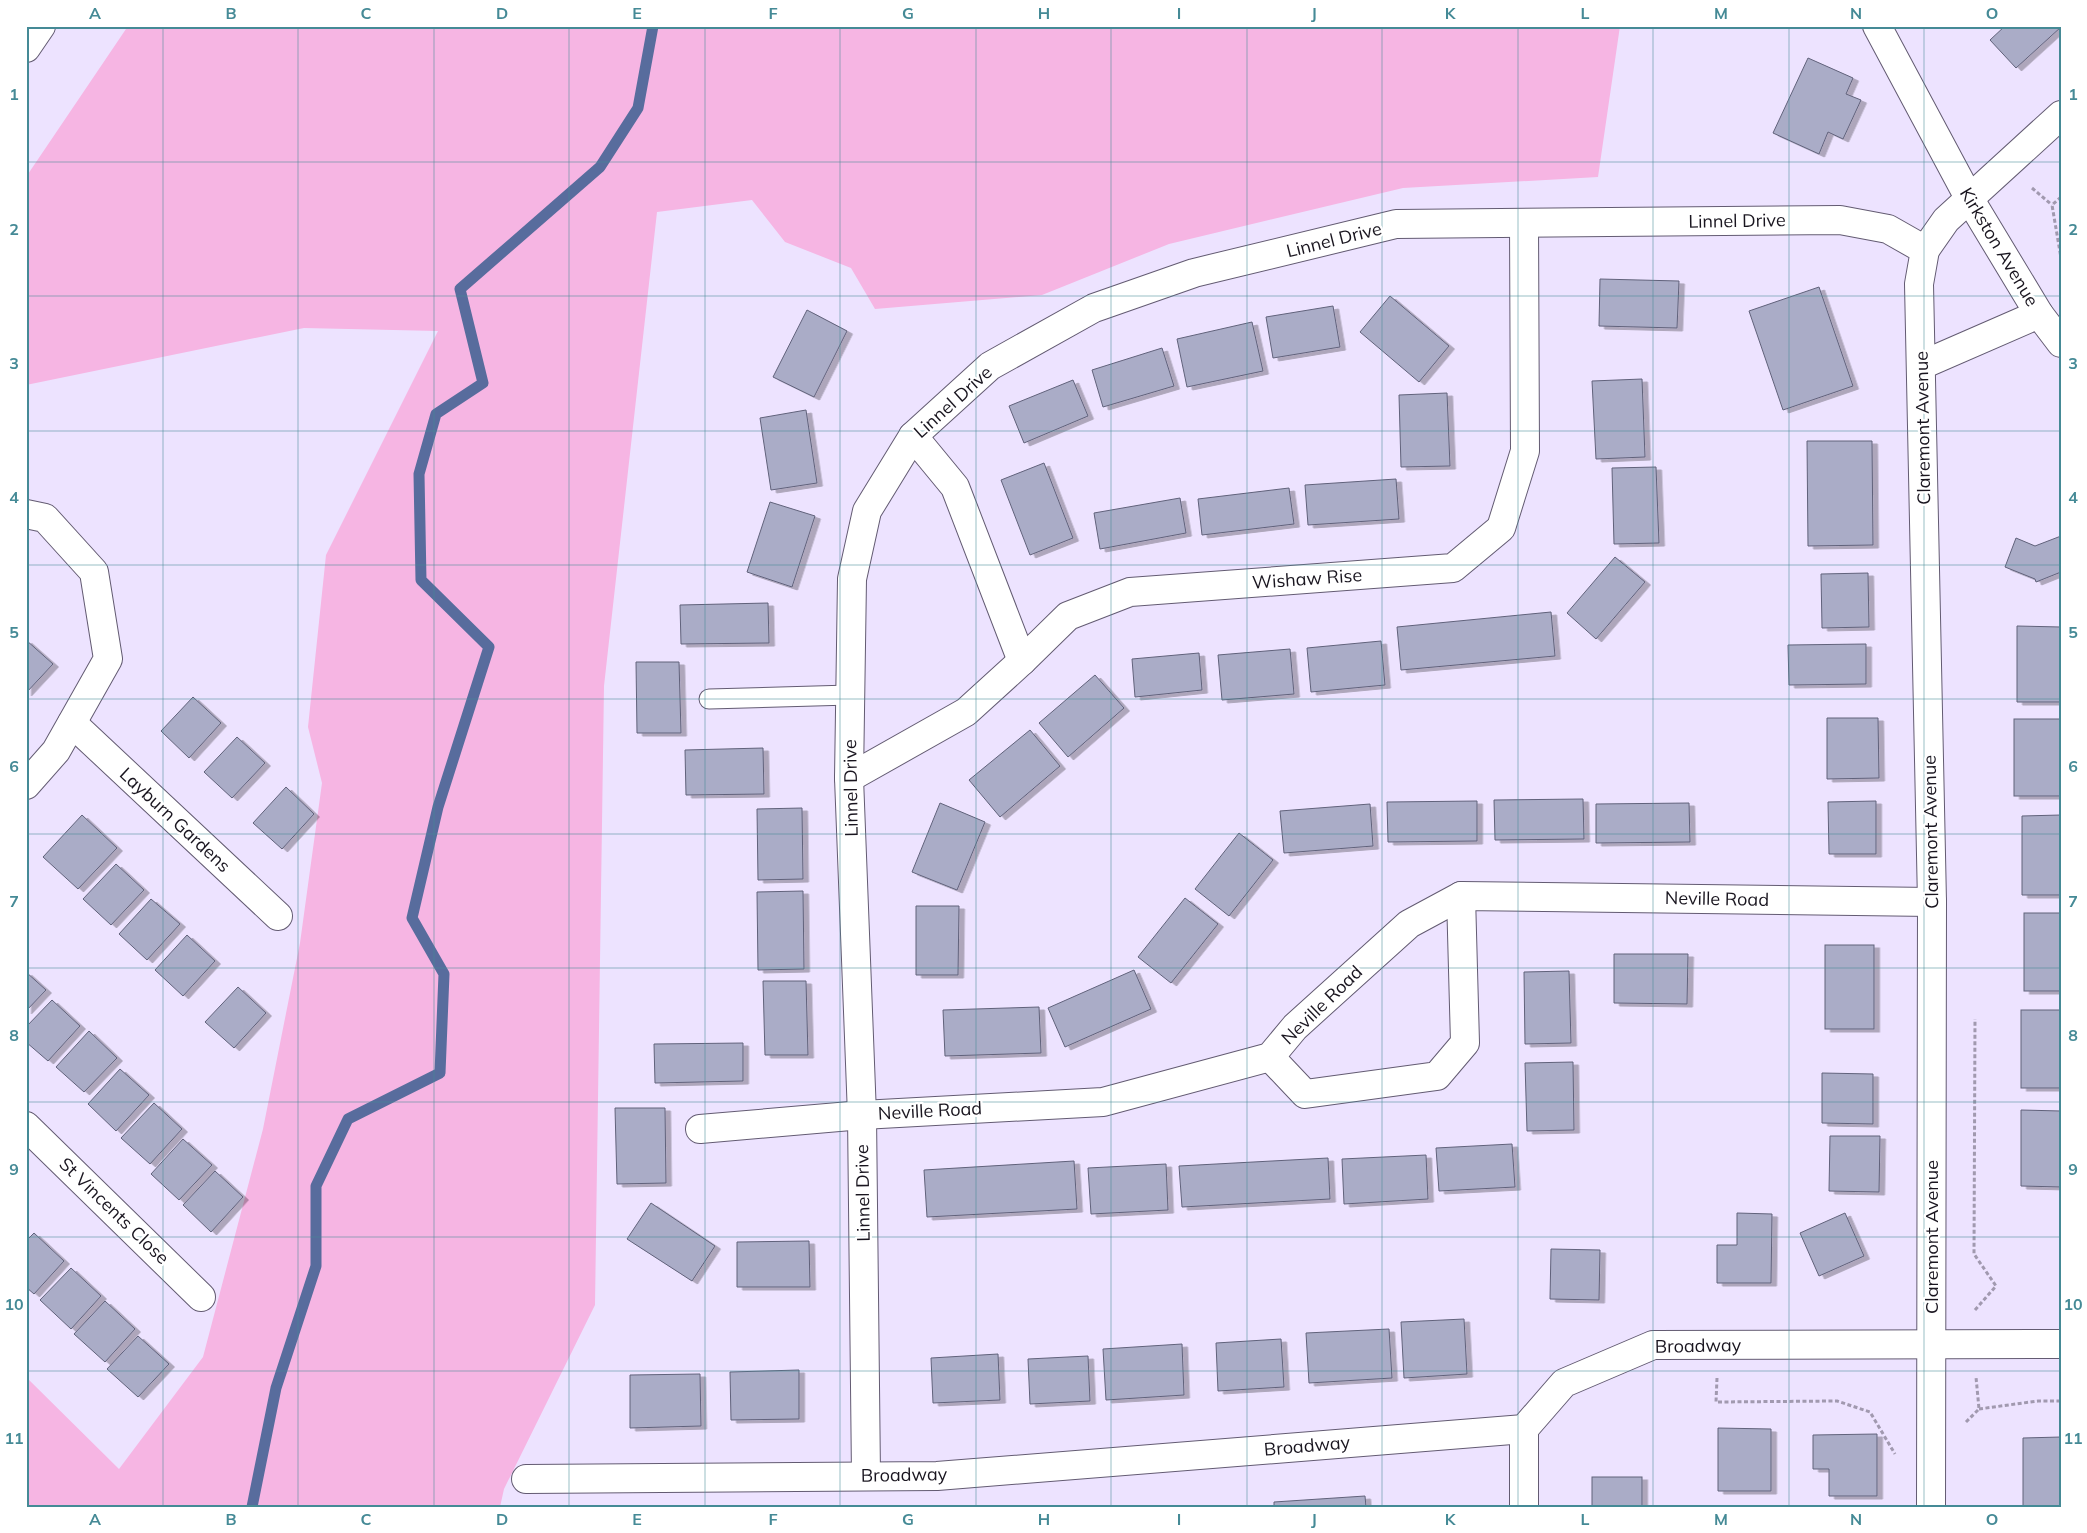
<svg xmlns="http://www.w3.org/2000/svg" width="2087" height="1533" font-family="Mulish,sans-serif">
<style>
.green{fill:#f6b5e3}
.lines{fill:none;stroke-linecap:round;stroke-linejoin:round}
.stream{stroke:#586c9d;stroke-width:11}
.building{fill:#aaacc7;stroke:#61627b;filter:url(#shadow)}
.service-casing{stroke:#635b72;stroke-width:21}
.minor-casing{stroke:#635b72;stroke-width:30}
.path{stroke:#a199af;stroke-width:3;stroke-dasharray:4 2.5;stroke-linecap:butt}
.service{stroke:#fff;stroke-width:19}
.minor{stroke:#fff;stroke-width:28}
.grid{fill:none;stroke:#458a96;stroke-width:1;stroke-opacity:0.55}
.labels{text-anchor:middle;stroke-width:4.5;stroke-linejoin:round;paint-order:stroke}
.street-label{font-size:18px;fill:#19151f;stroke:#fff}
.neatline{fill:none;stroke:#458a96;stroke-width:2}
.grid-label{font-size:16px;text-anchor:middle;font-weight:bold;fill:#458a96}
</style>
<defs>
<filter id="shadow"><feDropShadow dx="5.5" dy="3" stdDeviation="0" flood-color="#0004"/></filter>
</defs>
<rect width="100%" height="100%" fill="#ede3ff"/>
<polygon class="green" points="134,26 1620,26 1598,177 1403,188 1169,244 1042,295 875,309 851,268 785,242 752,200 657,212 604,686 595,1305 504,1489 500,1507 26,1507 26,1377 119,1469 203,1357 263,1129 300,943 322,783 308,727 326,555 438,331 304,328 26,385 26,177 126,29"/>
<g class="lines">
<polyline class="stream" points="252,1507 276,1388 316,1266 316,1186 348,1119 440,1073 444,974 412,918 438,807 489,647 421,580 419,474 436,414 483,383 460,289 600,167 638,108 653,26"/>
</g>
<g class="building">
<polygon points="2005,26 2061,26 2061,27 2016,68 1990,40"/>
<polygon points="1808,58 1853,78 1846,94 1861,100 1843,139 1828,132 1819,154 1773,133"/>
<polygon points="1600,279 1679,281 1677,328 1599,326"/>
<polygon points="1819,287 1853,386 1783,410 1749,311"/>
<polygon points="1390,296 1449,346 1419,382 1360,332"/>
<polygon points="1333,306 1340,347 1273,358 1266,317"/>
<polygon points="807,310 847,331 814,397 773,377"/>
<polygon points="1252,322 1263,371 1187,387 1177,339"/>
<polygon points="1162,348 1174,386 1103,407 1092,370"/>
<polygon points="1642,379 1645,457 1596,459 1592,381"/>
<polygon points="1073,380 1088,416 1024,443 1009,406"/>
<polygon points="1447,393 1450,466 1401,467 1399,395"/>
<polygon points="806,410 817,483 771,490 760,418"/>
<polygon points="1807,441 1872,441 1873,545 1808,546"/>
<polygon points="1044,463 1073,538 1030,555 1001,480"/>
<polygon points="1656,467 1659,543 1614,544 1612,468"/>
<polygon points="1396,479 1399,519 1308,525 1305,485"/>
<polygon points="1289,488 1294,524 1202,535 1198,499"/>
<polygon points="1180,498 1186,533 1100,549 1094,513"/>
<polygon points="770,502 815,516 792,587 747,572"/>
<polygon points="2061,536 2061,572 2036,582 2035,579 2005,567 2016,538 2035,546"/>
<polygon points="1615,557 1645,582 1596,639 1567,613"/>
<polygon points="1868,573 1869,627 1822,628 1821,574"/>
<polygon points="768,603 769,643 681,644 680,605"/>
<polygon points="1551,612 1555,656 1401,670 1397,627"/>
<polygon points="2017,626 2061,627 2061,702 2017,702"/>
<polygon points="26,640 53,664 26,693"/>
<polygon points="1381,641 1385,685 1311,692 1307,648"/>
<polygon points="1866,644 1866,684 1789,685 1788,645"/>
<polygon points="1290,649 1294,694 1222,700 1218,655"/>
<polygon points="1199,653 1202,690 1135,697 1132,659"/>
<polygon points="636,662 679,662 681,733 637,733"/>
<polygon points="1095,675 1124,708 1068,757 1039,723"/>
<polygon points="193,697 221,723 189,758 161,731"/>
<polygon points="1827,718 1878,718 1879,778 1827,779"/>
<rect x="2014" y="719" width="46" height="77"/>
<polygon points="1030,730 1060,766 1000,817 969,780"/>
<polygon points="237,737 265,763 232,798 204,772"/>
<polygon points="763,748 764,794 686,795 685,750"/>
<polygon points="286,787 314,814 282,849 253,823"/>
<polygon points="1583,799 1584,839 1495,840 1494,800"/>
<polygon points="1477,801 1477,841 1388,842 1387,802"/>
<polygon points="1876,801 1876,854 1829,854 1828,802"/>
<polygon points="940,803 985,822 957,890 912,872"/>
<polygon points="1689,803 1690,842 1596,843 1596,804"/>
<polygon points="1370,804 1373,846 1284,853 1280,811"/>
<polygon points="802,808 803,879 758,880 757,809"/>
<polygon points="82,815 117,848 78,889 43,857"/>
<polygon points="2061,815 2061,895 2022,895 2022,816"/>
<polygon points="1239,833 1273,860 1229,916 1195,889"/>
<polygon points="116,864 144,890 111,925 83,899"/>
<polygon points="803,891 804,969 758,970 757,892"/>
<polygon points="1185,898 1218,924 1171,983 1138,957"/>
<polygon points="151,899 180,924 147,960 119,934"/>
<polygon points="916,906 959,906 958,975 916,975"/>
<rect x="2024" y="913" width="37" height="78"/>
<polygon points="187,935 215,961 183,996 155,970"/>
<rect x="1825" y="945" width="49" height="84"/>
<polygon points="1614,954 1688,954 1687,1004 1614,1003"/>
<polygon points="1134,970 1151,1009 1065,1047 1048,1008"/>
<polygon points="1569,971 1571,1043 1525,1044 1524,972"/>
<polygon points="26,972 46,990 26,1011"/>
<polygon points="763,981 806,981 808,1055 765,1055"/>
<polygon points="238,987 266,1013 234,1048 205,1022"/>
<polygon points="52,1000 80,1026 48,1061 26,1042 26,1027"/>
<polygon points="1039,1007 1041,1053 945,1056 943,1010"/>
<rect x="2021" y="1010" width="40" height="78"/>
<polygon points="89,1031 117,1058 84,1092 56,1067"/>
<polygon points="743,1043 743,1081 655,1083 654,1044"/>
<polygon points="1573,1062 1574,1130 1527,1131 1525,1063"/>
<polygon points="120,1069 149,1095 116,1131 88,1104"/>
<polygon points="1822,1073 1873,1074 1873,1124 1822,1123"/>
<polygon points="154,1103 182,1129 150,1164 121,1138"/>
<polygon points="615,1108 665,1108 666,1183 617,1184"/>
<polygon points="2021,1110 2061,1111 2061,1187 2021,1186"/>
<polygon points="1830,1136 1880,1136 1879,1192 1829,1191"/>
<polygon points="183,1139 212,1165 179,1200 151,1174"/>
<polygon points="1512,1144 1515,1187 1439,1191 1436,1148"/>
<polygon points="1426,1155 1428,1199 1344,1204 1342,1159"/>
<polygon points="1328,1158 1330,1199 1182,1207 1179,1166"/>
<polygon points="1074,1161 1077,1209 927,1217 924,1170"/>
<polygon points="1166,1164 1168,1210 1091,1214 1088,1168"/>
<polygon points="215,1171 243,1197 211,1232 183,1205"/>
<polygon points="651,1203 715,1246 692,1281 627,1239"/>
<polygon points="1737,1213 1772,1214 1771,1283 1717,1283 1717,1245 1737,1245"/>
<polygon points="1845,1213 1864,1256 1819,1276 1800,1233"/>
<polygon points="34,1233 64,1261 34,1294 26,1287 26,1241"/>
<polygon points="809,1241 810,1287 737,1287 737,1242"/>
<polygon points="1551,1249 1600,1250 1599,1300 1550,1299"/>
<polygon points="71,1268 101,1296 71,1329 40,1300"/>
<polygon points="105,1301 135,1329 105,1362 74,1334"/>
<polygon points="1464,1319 1467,1374 1404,1378 1401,1322"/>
<polygon points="1389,1329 1392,1378 1309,1383 1306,1333"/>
<polygon points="138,1336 169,1364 138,1397 107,1369"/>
<polygon points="1281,1339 1284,1387 1218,1391 1216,1343"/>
<polygon points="1182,1344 1184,1395 1106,1400 1103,1349"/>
<polygon points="998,1354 1000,1400 933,1403 931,1358"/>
<polygon points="1088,1356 1090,1401 1030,1404 1028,1359"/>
<polygon points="799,1370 799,1419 731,1420 730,1372"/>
<polygon points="700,1374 701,1426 630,1428 630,1375"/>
<polygon points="1718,1428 1771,1429 1771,1491 1718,1491"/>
<polygon points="1877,1434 1877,1496 1829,1496 1829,1469 1813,1469 1813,1435"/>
<polygon points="2061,1437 2061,1507 2023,1507 2023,1438"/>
<rect x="1592" y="1477" width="50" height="30"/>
<polygon points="1365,1496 1366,1507 1274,1507 1274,1502"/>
</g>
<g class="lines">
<defs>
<polyline id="service" points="709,699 850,695"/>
<g id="minor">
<polyline points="1877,26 1969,198 2039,314 2061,343"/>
<polyline points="26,48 41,26"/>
<polyline points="1925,250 1946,220 2061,115"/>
<polyline points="1922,365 2039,314"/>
<polyline points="913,436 955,487 1022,661"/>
<polyline points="26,514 45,518 94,572 108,659 56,751 26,785"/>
<polyline points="72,723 278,916"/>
<polyline points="849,778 966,712 1022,661 1068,616 1130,592 1453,568 1501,528 1525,451 1524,223"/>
<polyline points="1270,1057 1305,1094 1437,1076 1465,1043 1461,896"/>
<polyline points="26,1126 201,1297"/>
<polyline points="700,1129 862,1115 1103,1102 1270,1057 1295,1027 1409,924 1461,896 1932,902"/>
<polyline points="1524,1429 1524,1507"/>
<polyline points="866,1476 862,1115 849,778 852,579 867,511 913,436 990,366 1094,308 1194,273 1396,224 1840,220 1888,229 1925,250 1919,284 1932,902 1931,1507"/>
<polyline points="526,1479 937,1476 1524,1429 1564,1383 1653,1345 2061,1344"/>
</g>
</defs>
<use href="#service" class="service-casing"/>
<use href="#minor" class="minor-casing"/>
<g class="path">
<polyline points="2032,188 2052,205"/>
<polyline points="2061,197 2052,205 2061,258"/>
<polyline points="1975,1310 1996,1286 1974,1254 1975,1019"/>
<polyline points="1717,1378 1716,1402 1837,1401 1870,1412 1895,1454"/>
<polyline points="1979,1409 2038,1401 2061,1401"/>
<polyline points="1966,1422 1979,1409 1976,1377"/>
</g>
<use href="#service" class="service"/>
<use href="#minor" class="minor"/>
</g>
<path class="grid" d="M163 26V1507M298 26V1507M434 26V1507M569 26V1507M705 26V1507M840 26V1507M976 26V1507M1111 26V1507M1247 26V1507M1382 26V1507M1518 26V1507M1653 26V1507M1789 26V1507M1924 26V1507M26 162H2061M26 296H2061M26 431H2061M26 565H2061M26 699H2061M26 834H2061M26 968H2061M26 1102H2061M26 1237H2061M26 1371H2061"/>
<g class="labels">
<g class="street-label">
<text transform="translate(1737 221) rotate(-1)" y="6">Linnel Drive</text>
<text transform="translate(1334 240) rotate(-14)" y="6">Linnel Drive</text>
<text transform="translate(1999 247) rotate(59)" y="6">Kirkston Avenue</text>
<text transform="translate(953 402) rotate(-42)" y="6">Linnel Drive</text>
<text transform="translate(1923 428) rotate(-91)" y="6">Claremont Avenue</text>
<text transform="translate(1307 579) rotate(-4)" y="6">Wishaw Rise</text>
<text transform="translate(851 788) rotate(-91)" y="6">Linnel Drive</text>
<text transform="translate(175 820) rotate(43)" y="6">Layburn Gardens</text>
<text transform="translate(1931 832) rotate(-91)" y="6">Claremont Avenue</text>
<text transform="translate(1717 899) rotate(1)" y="6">Neville Road</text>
<text transform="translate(1322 1005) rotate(-44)" y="6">Neville Road</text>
<text transform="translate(930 1111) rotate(-3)" y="6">Neville Road</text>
<text transform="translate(863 1193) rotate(-91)" y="6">Linnel Drive</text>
<text transform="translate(114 1211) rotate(44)" y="6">St Vincents Close</text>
<text transform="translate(1932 1237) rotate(-90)" y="6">Claremont Avenue</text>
<text transform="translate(1698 1346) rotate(-1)" y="6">Broadway</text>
<text transform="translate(1307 1446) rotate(-5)" y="6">Broadway</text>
<text transform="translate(904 1475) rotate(-1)" y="6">Broadway</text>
</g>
</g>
<rect width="2087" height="1533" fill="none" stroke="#ffffff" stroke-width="55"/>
<rect x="28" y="28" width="2032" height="1478" class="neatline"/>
<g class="grid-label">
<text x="95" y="19">A</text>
<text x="231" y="19">B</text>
<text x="366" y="19">C</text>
<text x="502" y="19">D</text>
<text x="637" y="19">E</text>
<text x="773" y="19">F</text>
<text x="908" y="19">G</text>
<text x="1044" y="19">H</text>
<text x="1179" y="19">I</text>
<text x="1314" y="19">J</text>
<text x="1450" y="19">K</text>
<text x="1585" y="19">L</text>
<text x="1721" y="19">M</text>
<text x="1856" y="19">N</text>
<text x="1992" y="19">O</text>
<text x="14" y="100">1</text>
<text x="2073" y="100">1</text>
<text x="14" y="235">2</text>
<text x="2073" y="235">2</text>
<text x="14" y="369">3</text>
<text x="2073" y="369">3</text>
<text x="14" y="503">4</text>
<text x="2073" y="503">4</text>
<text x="14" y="638">5</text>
<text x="2073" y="638">5</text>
<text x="14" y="772">6</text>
<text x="2073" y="772">6</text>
<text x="14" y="907">7</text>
<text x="2073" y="907">7</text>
<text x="14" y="1041">8</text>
<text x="2073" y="1041">8</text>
<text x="14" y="1175">9</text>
<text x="2073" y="1175">9</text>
<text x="14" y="1310">10</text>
<text x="2073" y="1310">10</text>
<text x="14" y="1444">11</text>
<text x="2073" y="1444">11</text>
<text x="95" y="1525">A</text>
<text x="231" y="1525">B</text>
<text x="366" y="1525">C</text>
<text x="502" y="1525">D</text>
<text x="637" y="1525">E</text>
<text x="773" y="1525">F</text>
<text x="908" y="1525">G</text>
<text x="1044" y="1525">H</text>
<text x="1179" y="1525">I</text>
<text x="1314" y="1525">J</text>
<text x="1450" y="1525">K</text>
<text x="1585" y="1525">L</text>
<text x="1721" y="1525">M</text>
<text x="1856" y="1525">N</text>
<text x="1992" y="1525">O</text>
</g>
</svg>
